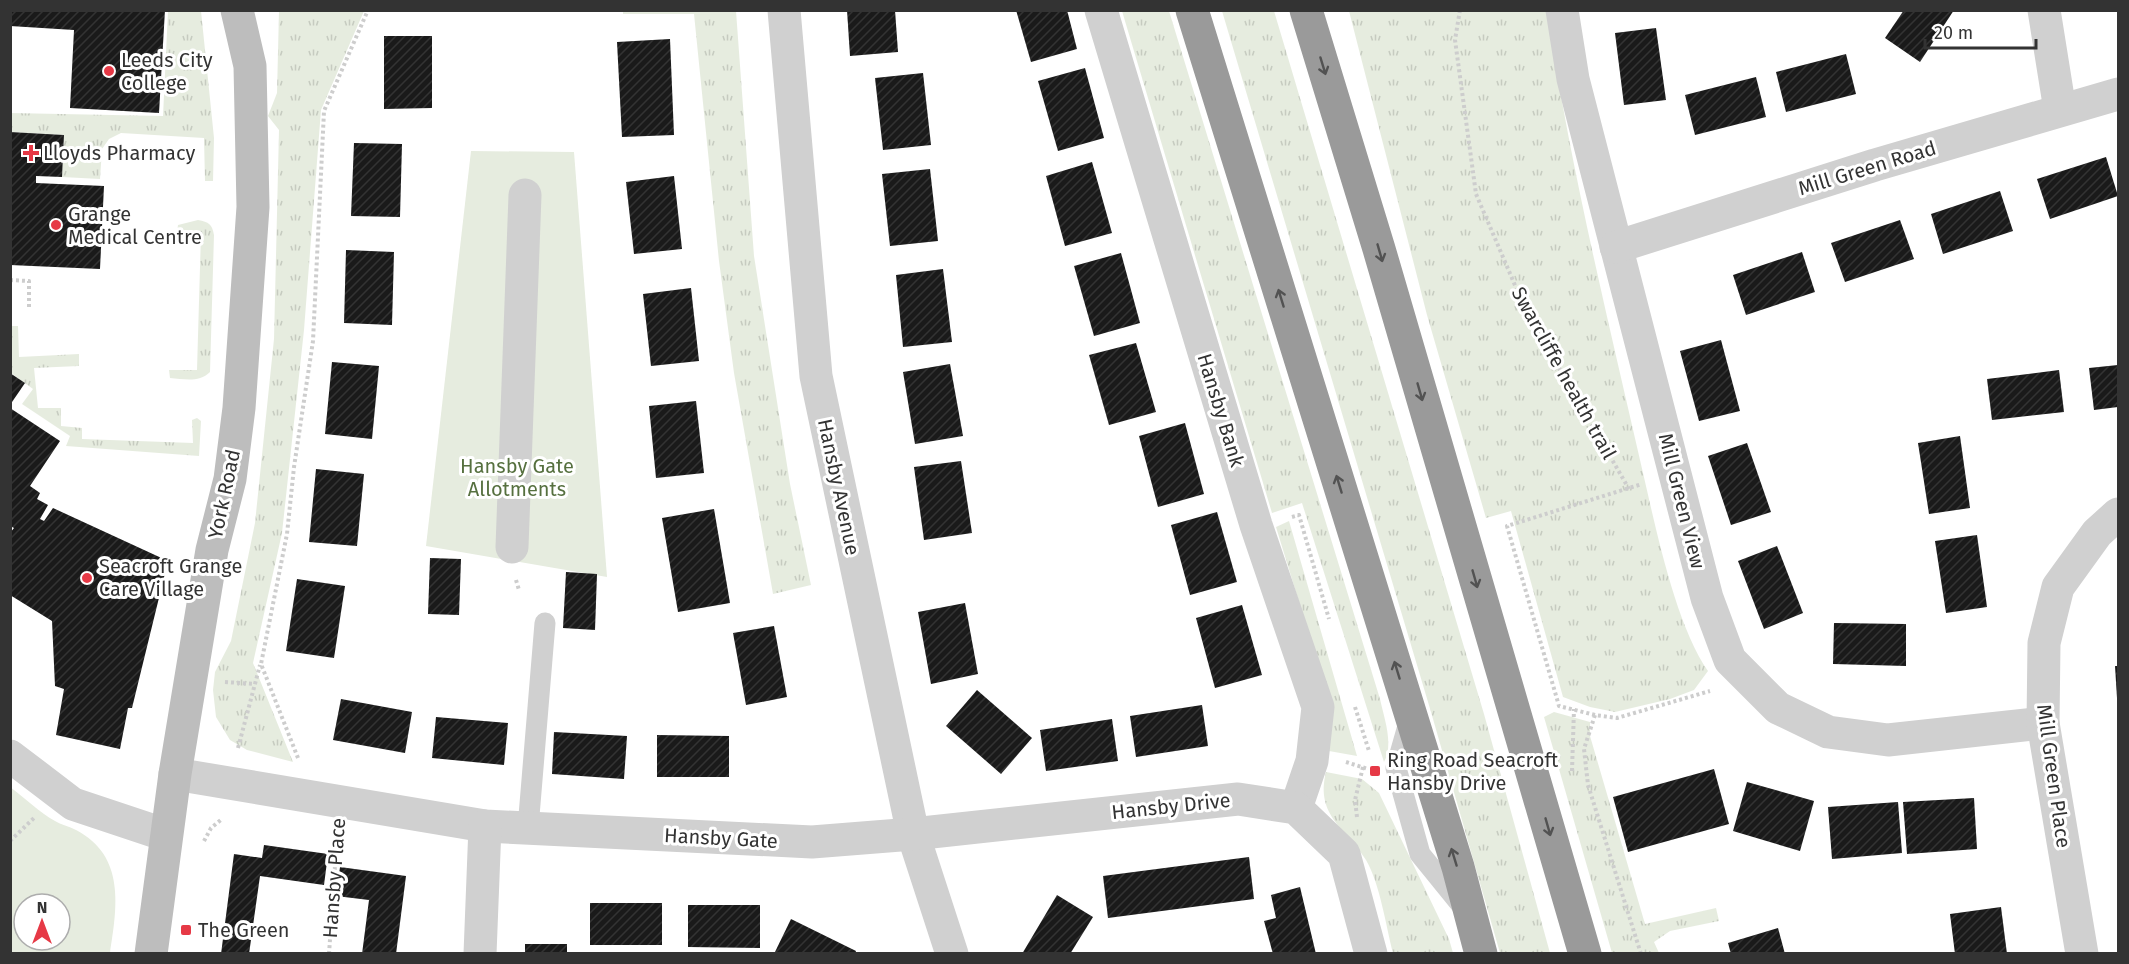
<svg xmlns="http://www.w3.org/2000/svg" width="2129" height="964" font-family="'Fira Sans',sans-serif">
<style>
.grass{fill:url(#grass-tufts)}
.green{fill:#e6ecdf;fill-rule:evenodd}
.building{fill:url(#building-hatch)}
.lines{fill:none;stroke-linecap:round;stroke-linejoin:round}
.path{stroke:#cdcdcd;stroke-width:4;stroke-dasharray:3 3;stroke-linecap:butt}
.lane{stroke:#d0d0d0;stroke-width:21}
.street{stroke:#d0d0d0;stroke-width:33}
.secondary{stroke:#bdbdbd;stroke-width:33}
.highway{stroke:#9a9a9a;stroke-width:33}
.oneway{stroke:#525252}
.poi-dot{fill:#e63946;stroke:#fff;stroke-width:2}
.labels{text-anchor:middle;stroke-width:6;stroke-linejoin:round;paint-order:stroke}
.poi-label{font-size:20px;fill:#333;stroke:#fff;text-anchor:start}
.street-label{font-size:20px;fill:#333;stroke:#fff}
.park-label{font-size:20px;fill:#56703f;stroke:#fff}
</style>
<defs>
<pattern id="grass-tufts" width="24" height="20" patternUnits="userSpaceOnUse" patternTransform="scale(1.5)"><rect width="24" height="20" fill="#e6ecdf"/><path d="M3 7l-1-3M5 7V3M7 7l1-3M15 17l-1-3M17 17v-4M19 17l1-3" fill="none" stroke="#c6cbc0"/></pattern>
<pattern id="building-hatch" width="6" height="6" patternUnits="userSpaceOnUse" patternTransform="scale(1.5)"><rect width="6" height="6" fill="#1a1a1a"/><path d="M-1 1l2-2M0 6l6-6M5 7l2-2" fill="none" stroke="#333"/></pattern>
</defs>
<rect width="100%" height="100%" fill="#fff"/>
<g class="grass">
<polygon points="168,11 201,11 214,138 213,181 205,181 204,138 121,133 109,139 102,149 100,179 62,177 64,135 11,132 10,113 163,116"/>
<polygon points="279,11 364,11 321,110 304,330 282,533 253,663 293,762 247,750 230,740 216,717 213,690 215,672 231,641 255,523 274,339 279,130 268,116 277,93"/>
<polygon points="623,11 736,11 754,256 790,484 811,585 773,594 734,373 719,261 694,14 623,14"/>
<path d="M1122 11H1169L1380 699C1384 718 1394 744 1384 762L1302 503 1272 513Z"/>
<polygon points="1222,11 1274,11 1484,714 1550,953 1500,953 1431,712"/>
<path d="M1349 11H1547C1570 167 1608 319 1643 473 1656 529 1676 626 1708 671L1694 690 1670 699 1615 712 1590 707 1563 697 1511 511 1486 518 1427 315Z"/>
<path d="M198 220C209 222 212 224 214 235L210 372C199 383 184 379 170 378L169 370H197L201 233 177 232 178 225Z"/>
<polygon points="10,326 18,326 19,357 79,354 79,366 34,368 38,408 61,408 61,426 82,428 82,439 193,443 192,420 197,418 201,421 199,456 66,446 70,436 22,404 33,389 11,373"/>
<polygon points="1289,521 1357,756 1329,751 1329,700 1276,527"/>
<polygon points="1554,712 1590,722 1590,736 1645,924 1716,908 1719,921 1670,931 1654,942 1659,953 1612,953 1544,717"/>
<path d="M1326 772 1362 779 1379 793 1449 939 1453 953H1393C1386 926 1380 884 1366 860 1346 828 1315 816 1326 772Z"/>
</g>
<g class="green">
<polygon points="471,151 574,152 607,577 426,546"/>
<path d="M10 787C25 798 39 812 55 821 61 825 69 826 76 830 126 856 117 908 110 953H11ZM24 904H60V940H24Z"/>
</g>
<g class="building">
<polygon points="10,10 165,10 159,113 70,108 74,30 10,26"/>
<polygon points="847,10 895,10 898,52 850,56"/>
<polygon points="1016,10 1067,10 1077,49 1031,62"/>
<polygon points="1904,10 1954,10 1920,62 1885,38"/>
<polygon points="1656,28 1666,100 1624,105 1615,33"/>
<polygon points="384,36 432,36 432,108 384,109"/>
<polygon points="670,39 674,135 622,137 617,42"/>
<polygon points="1846,54 1856,94 1786,112 1776,72"/>
<polygon points="1085,68 1104,138 1058,151 1038,81"/>
<polygon points="923,73 931,145 883,150 875,78"/>
<polygon points="1756,77 1766,117 1695,135 1685,95"/>
<polygon points="10,132 64,135 62,177 36,176 36,183 104,186 100,269 10,265"/>
<polygon points="354,143 402,144 400,217 351,216"/>
<polygon points="2106,157 2118,196 2050,219 2037,179"/>
<polygon points="1092,162 1112,233 1065,246 1046,176"/>
<polygon points="930,169 938,241 890,246 882,174"/>
<polygon points="674,176 682,249 634,254 626,182"/>
<polygon points="2000,191 2013,231 1943,254 1931,214"/>
<polygon points="1900,220 1914,259 1845,282 1831,243"/>
<polygon points="346,250 394,252 392,325 344,323"/>
<polygon points="1802,252 1815,292 1746,315 1733,275"/>
<polygon points="1121,253 1140,323 1094,336 1074,266"/>
<polygon points="943,269 952,342 903,347 896,275"/>
<polygon points="691,288 699,361 651,366 643,294"/>
<polygon points="1721,340 1740,411 1699,421 1680,351"/>
<polygon points="1136,343 1156,412 1109,425 1089,355"/>
<polygon points="332,362 379,366 372,439 325,434"/>
<polygon points="950,364 963,436 915,444 903,372"/>
<polygon points="2118,365 2118,407 2094,410 2089,368"/>
<polygon points="2059,370 2064,412 1992,420 1987,379"/>
<polygon points="10,373 25,383 10,405"/>
<polygon points="696,401 704,473 656,478 649,406"/>
<polygon points="10,408 60,441 30,486 40,493 37,499 48,505 40,519 44,521 53,508 168,561 132,708 128,708 120,749 56,735 64,689 55,686 52,621 10,595 10,533 14,528 10,526"/>
<polygon points="1185,423 1204,494 1158,507 1139,436"/>
<polygon points="1960,436 1970,508 1929,514 1918,443"/>
<polygon points="1747,443 1771,512 1731,525 1708,456"/>
<polygon points="961,461 972,533 924,540 914,467"/>
<polygon points="316,469 364,474 357,546 309,542"/>
<polygon points="714,509 730,603 678,612 662,518"/>
<polygon points="1217,512 1237,582 1190,595 1171,525"/>
<polygon points="1977,535 1987,607 1946,613 1935,541"/>
<polygon points="1777,546 1803,613 1764,629 1738,561"/>
<polygon points="430,558 461,559 459,615 428,614"/>
<polygon points="566,572 597,574 595,630 563,628"/>
<polygon points="297,579 345,586 334,658 286,651"/>
<polygon points="965,603 978,674 931,684 918,612"/>
<polygon points="1242,605 1262,675 1215,688 1196,618"/>
<polygon points="1834,623 1906,624 1906,666 1833,664"/>
<polygon points="774,626 787,697 746,705 733,633"/>
<polygon points="2115,666 2118,666 2118,698 2117,698"/>
<polygon points="977,690 1032,738 1001,774 946,726"/>
<polygon points="341,699 412,712 405,753 333,740"/>
<polygon points="1202,705 1208,746 1136,757 1130,716"/>
<polygon points="436,717 508,723 504,765 432,758"/>
<polygon points="1112,719 1118,761 1046,771 1040,730"/>
<polygon points="554,732 627,736 624,779 552,774"/>
<polygon points="657,735 729,736 729,777 657,777"/>
<polygon points="1714,769 1729,824 1628,852 1613,797"/>
<polygon points="1747,782 1814,801 1800,851 1733,831"/>
<polygon points="1974,798 1977,849 1907,854 1903,802"/>
<polygon points="1898,802 1902,853 1832,859 1828,807"/>
<polygon points="264,845 328,854 324,885 260,876 249,954 221,954 234,854 262,858"/>
<polygon points="1249,857 1254,899 1108,918 1103,876"/>
<polygon points="340,867 406,876 396,954 362,954 369,900 336,896"/>
<polygon points="1300,887 1316,954 1273,954 1264,921 1276,918 1271,895"/>
<polygon points="1057,895 1093,917 1070,954 1022,954"/>
<rect x="590" y="903" width="72" height="42"/>
<polygon points="688,905 760,905 760,948 688,947"/>
<polygon points="2001,907 2007,954 1955,954 1950,914"/>
<polygon points="791,919 856,951 855,954 774,954"/>
<polygon points="1778,928 1785,954 1731,954 1728,943"/>
<rect x="525" y="944" width="42" height="10"/>
</g>
<g class="lines">
<g class="path">
<polyline points="691,10 691,12"/>
<polyline points="1460,10 1455,40 1476,194 1526,311 1629,489"/>
<polyline points="10,280 29,281 29,307"/>
<polyline points="1292,517 1299,515 1329,619"/>
<polyline points="516,580 519,590"/>
<polyline points="225,682 255,684"/>
<polyline points="1355,707 1369,751"/>
<polyline points="1595,715 1559,706 1507,526 1642,484"/>
<polyline points="238,748 260,665"/>
<polyline points="298,758 261,664 287,534 294,467 313,341 324,111 368,10"/>
<polyline points="1346,762 1368,769"/>
<polyline points="1572,771 1574,709"/>
<polyline points="1357,817 1355,800 1363,767"/>
<polyline points="10,841 34,818"/>
<polyline points="204,841 211,828 222,819"/>
<polyline points="329,954 337,836"/>
<polyline points="1641,954 1588,785 1584,749 1595,715 1617,718 1710,691"/>
</g>
<g class="lane">
<polyline points="1410,719 1396,768 1420,854 1463,907"/>
<polyline points="528,828 545,623"/>
</g>
<g class="street">
<polyline points="784,10 816,376 913,834 952,954"/>
<polyline points="1101,10 1256,525 1318,707 1312,761 1296,808"/>
<polyline points="1562,10 1573,79 1707,598 1730,660 1778,708 1828,732 1888,740 2043,723"/>
<polyline points="2044,10 2060,110"/>
<polyline points="1616,247 1875,165 2118,94"/>
<polyline points="512,547 525,195"/>
<polyline points="10,756 73,804 166,835"/>
<polyline points="175,774 485,826 812,842 913,834 1238,799 1296,808 1344,854 1371,954"/>
<polyline points="480,954 485,826"/>
<polyline points="2082,954 2043,723 2044,643 2058,587 2097,533 2118,514"/>
</g>
<polyline class="secondary" points="151,954 175,774 212,550 230,479 239,408 253,207 250,66 237,10"/>
<g class="highway">
<polyline points="1192,10 1458,867 1481,954"/>
<polyline points="1306,10 1379,249 1585,954"/>
</g>
</g>
<defs><path id="oneway-shaft" d="M-6 0H5M1.5-3L5.5 0L1.5 3" fill="none" stroke-width="1.6" stroke-linecap="round" stroke-linejoin="round" transform="scale(1.5)"/></defs>
<g class="oneway">
<use href="#oneway-shaft" transform="translate(1323 66) rotate(73)"/>
<use href="#oneway-shaft" transform="translate(1380 253) rotate(74)"/>
<use href="#oneway-shaft" transform="translate(1281 298) rotate(-107)"/>
<use href="#oneway-shaft" transform="translate(1420 392) rotate(74)"/>
<use href="#oneway-shaft" transform="translate(1339 484) rotate(-107)"/>
<use href="#oneway-shaft" transform="translate(1475 579) rotate(74)"/>
<use href="#oneway-shaft" transform="translate(1397 670) rotate(-107)"/>
<use href="#oneway-shaft" transform="translate(1548 827) rotate(74)"/>
<use href="#oneway-shaft" transform="translate(1454 857) rotate(-107)"/>
</g>
<g class="poi-dot">
<circle cx="109" cy="71" r="6"/>
<path d="M28 144h6v6h6v6h-6v6h-6v-6h-6v-6h6z"/>
<circle cx="56" cy="225" r="6"/>
<circle cx="87" cy="578" r="6"/>
<rect x="1369" y="765" width="12" height="12" rx="3"/>
<rect x="180" y="924" width="12" height="12" rx="3"/>
</g>
<g class="labels">
<g class="poi-label">
<text x="121" y="67">Leeds City<tspan x="121" dy="23">College</tspan></text>
<text x="43" y="160">Lloyds Pharmacy</text>
<text x="68" y="221">Grange<tspan x="68" dy="23">Medical Centre</tspan></text>
<text x="99" y="573">Seacroft Grange<tspan x="99" dy="23">Care Village</tspan></text>
<text x="1387" y="767">Ring Road Seacroft<tspan x="1387" dy="23">Hansby Drive</tspan></text>
<text x="198" y="937">The Green</text>
</g>
<g class="street-label">
<text transform="translate(1867 168) rotate(-17)" y="7">Mill Green Road</text>
<text transform="translate(1564 373) rotate(61)" y="7">Swarcliffe health trail</text>
<text transform="translate(1221 410) rotate(73)" y="7">Hansby Bank</text>
<text transform="translate(839 487) rotate(78)" y="7">Hansby Avenue</text>
<text transform="translate(224 494) rotate(-78)" y="7">York Road</text>
<text transform="translate(1682 501) rotate(76)" y="7">Mill Green View</text>
<text transform="translate(2054 776) rotate(82)" y="7">Mill Green Place</text>
<text transform="translate(1171 806) rotate(-6)" y="7">Hansby Drive</text>
<text transform="translate(721 838) rotate(3)" y="7">Hansby Gate</text>
<text transform="translate(334 878) rotate(-86)" y="7">Hansby Place</text>
</g>
<g class="park-label">
<text x="517" y="473">Hansby Gate<tspan x="517" dy="23">Allotments</tspan></text>
</g>
</g>
<rect width="2129" height="964" fill="none" stroke="#333333" stroke-width="24"/>
<g transform="translate(42 922)"><circle r="28" fill="#ffffff" stroke="#adadad" stroke-width="1.5"/>
<path d="M0-4.5L10 22L0 15L-10 22Z" fill="#e63946"/>
<text y="-9" font-size="16" font-weight="bold" text-anchor="middle" fill="#333333">N</text>
</g>
<path d="M1925 39v9h111v-9" fill="none" stroke="#333333" stroke-width="3"/>
<text x="1934" y="39" font-size="18" fill="#333333" stroke="#ffffff" stroke-width="4.5" paint-order="stroke">20 m</text>
</svg>
